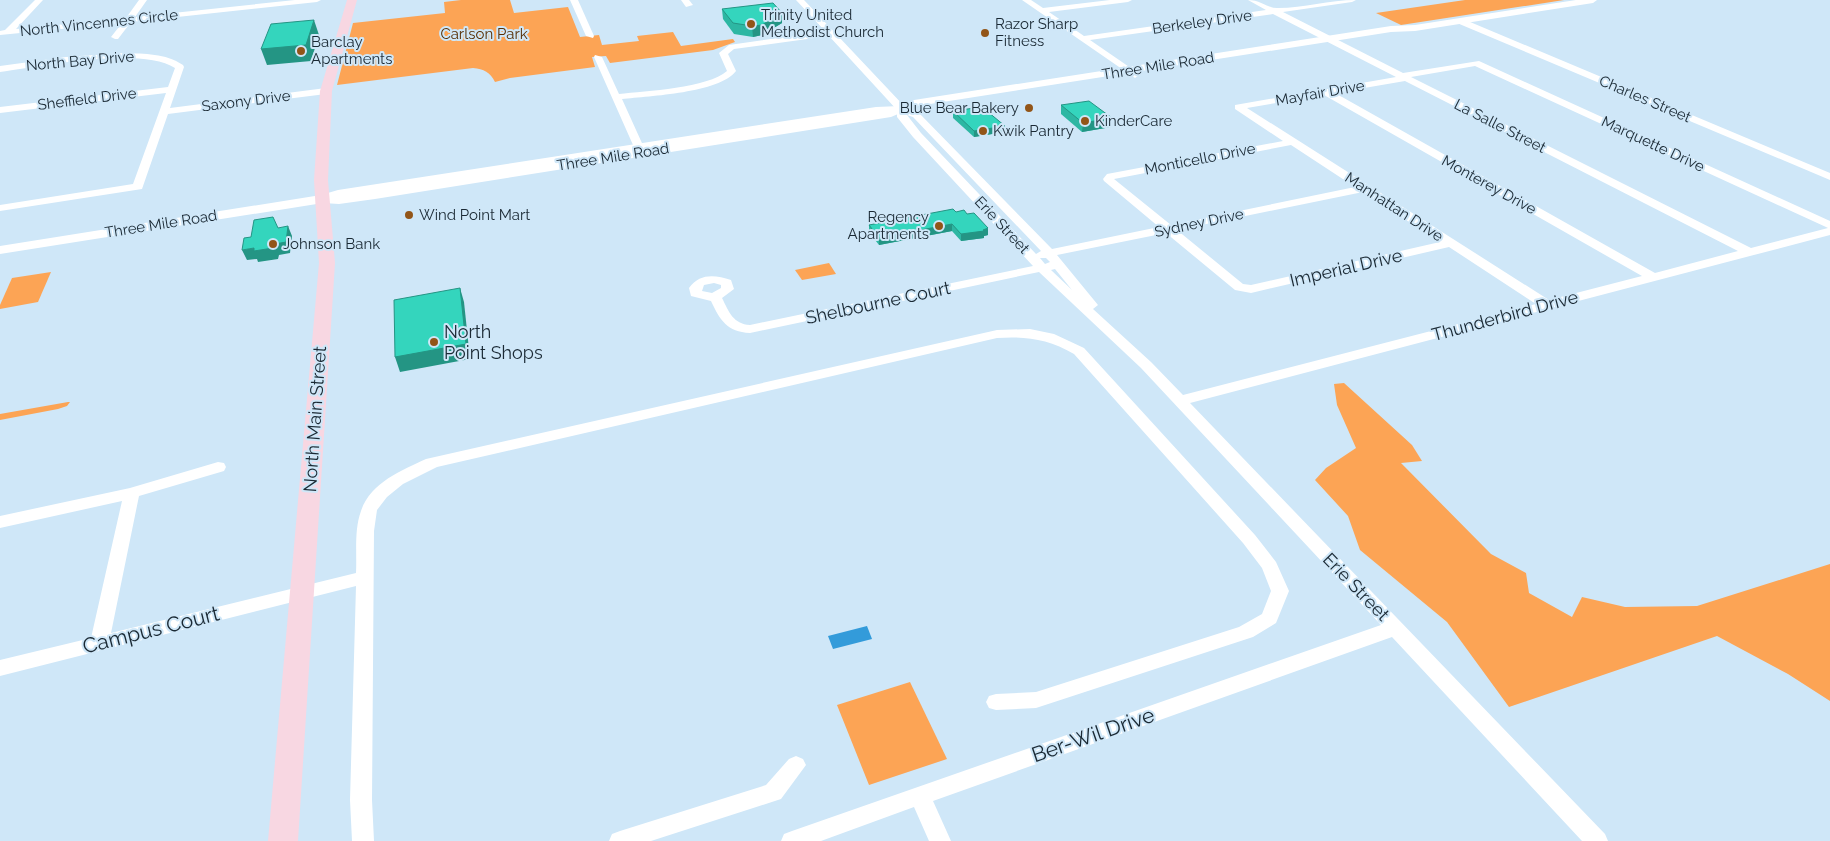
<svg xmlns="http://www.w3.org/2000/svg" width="1830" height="841" font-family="Raleway,sans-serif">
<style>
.green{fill:#fca455}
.water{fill:#339bda}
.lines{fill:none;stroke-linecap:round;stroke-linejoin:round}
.minor{fill:#fff;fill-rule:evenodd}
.tertiary{fill:#fff;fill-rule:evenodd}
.secondary{fill:#f8d7e2;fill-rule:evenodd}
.wall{fill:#2db7a3}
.shaded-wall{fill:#249584}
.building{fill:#34d5bd;stroke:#249584}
.poi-dot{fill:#925518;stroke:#cfe7f8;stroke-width:2}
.labels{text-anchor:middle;stroke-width:4;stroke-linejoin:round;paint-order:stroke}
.far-poi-label{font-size:15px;fill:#1a2934;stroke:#cfe7f8;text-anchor:start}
.far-street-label{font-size:15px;fill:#1a2934;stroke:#cfe7f8}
.far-park-label{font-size:15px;fill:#583006;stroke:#cfe7f8}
.street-label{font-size:18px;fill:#1a2934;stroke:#cfe7f8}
.poi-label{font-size:18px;fill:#1a2934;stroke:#cfe7f8;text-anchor:start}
.near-street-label{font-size:21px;fill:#1a2934;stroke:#cfe7f8}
</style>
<rect width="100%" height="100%" fill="#cfe7f8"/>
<g class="green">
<path d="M461 0H510L514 13 568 7 580 37 599 35 602 45 639 41 637 36 673 32 681 46 733 39 735 42 713 50 610 63 606 56 592 57 595 67 510 78 495 82C490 72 484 69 473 68L337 85 353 23 445 13 444 2Z"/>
<polygon points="1465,0 1564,0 1401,25 1376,13"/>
<polygon points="829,263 836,274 802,280 795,270"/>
<polygon points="51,272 38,302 0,309 0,305 12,278"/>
<polygon points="1344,383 1412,445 1422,461 1401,463 1491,554 1526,573 1529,593 1572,617 1582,597 1625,607 1697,606 1830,564 1830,701 1788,674 1717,636 1509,707 1447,622 1360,550 1348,516 1315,480 1326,468 1356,448 1337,405 1334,384"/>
<polygon points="68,402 70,402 67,406 58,409 0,420 0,414"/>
<polygon points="910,682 947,759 869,785 837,705"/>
</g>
<polygon class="water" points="867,626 872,639 833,649 828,636"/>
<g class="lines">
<g class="minor">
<polygon points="35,0 43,0 16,29 126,18 139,0 147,0 135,17 295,0 321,0 317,2 131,22 118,39 115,39 111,37 122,23 0,35 0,31 5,30"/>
<polygon points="570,0 578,0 594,36 593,38 586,36"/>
<polygon points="681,0 689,0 693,5 686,7"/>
<path d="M796 0H804L905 107 919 113 1052 249 1159 227 1104 181 1103 179 1107 174 1283 141 1235 109V105L1396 77 1273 14 1090 40 1138 73 1139 75 1135 78 1022 0H1031L1043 8 1110 0H1132L1128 2 1049 12 1084 36 1266 10 1248 0C1261 0 1269 9 1278 8 1304 8 1329 0 1356 0L1352 2 1283 12 1403 73 1479 61 1830 221V235L1190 403 1605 834 1608 841H1582L1392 637 933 801 951 841H929L914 807 821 841H781L784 834 792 831 1381 625 1141 368 1039 272 750 333C727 332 720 320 711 301L691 296 689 288C700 273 715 275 731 280L734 289 722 298C729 312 733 324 750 325L1033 266 913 137 897 117V110L829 36 734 49 728 54 736 71C719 93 650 96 622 99L646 152 641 155 637 154 594 57 595 55 602 57 619 94C646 91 708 88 727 71L719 53 729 45 825 31ZM1475 66 1826 227 1828 228 1751 248 1411 77ZM1405 81 1738 251 1655 273 1335 93ZM1324 95 1642 276 1549 300 1247 108ZM907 115 913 117 1041 251 1036 254 921 133ZM1291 145 1355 187 1171 225 1114 179ZM1363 192 1440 242 1251 285 1243 284 1177 230ZM1166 233 1235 290 1251 293 1449 247 1536 304 1183 395 1151 362 1093 309 1098 305 1057 255ZM1040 258H1046L1050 262 1045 264ZM1055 269 1072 290 1051 270ZM714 283 721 285V288L712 293 702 291 704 285Z"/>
<polygon points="1457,19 1463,19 1830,173 1830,180 1457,23"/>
<path d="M124 53C145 54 165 53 183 65L184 67 170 108 326 88 331 91 326 94 168 114 142 189 0 211V205L133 184 166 93 0 113V107L168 87 175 68C141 46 42 66 0 72V66L66 57Z"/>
<path d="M1030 329 1054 334 1084 348 1255 535 1276 562 1289 591 1276 623 1253 637 1036 708 996 710 989 708 986 702 989 696 996 694 1036 692 1239 627 1262 614 1271 591 1262 568 1243 543 1074 354C1048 339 1026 336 997 338L437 467 403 484 387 497 377 510 374 531 372 800 374 841H352L350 800 356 586 0 676V660L91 638 122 501 0 528V516L130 488 218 462 224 463 226 467 224 471 139 496 111 633 356 573C357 554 354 530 361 511 370 483 402 470 426 459L997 330Z"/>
<polygon points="796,756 803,759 806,765 781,799 651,841 609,841 612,834 620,831 766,785 789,759"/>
</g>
<polygon class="tertiary" points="1576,0 1597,0 1593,3 1415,31 1391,32 917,106 891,117 375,199 339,204 323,203 0,254 0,246 321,195 338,190 876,107 900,106 914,100 1391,26 1415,25"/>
<polygon class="secondary" points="347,0 357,0 332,91 328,180 335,263 298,841 268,841 319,263 314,180 320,91"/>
</g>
<g class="wall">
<polygon points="722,9 782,13 782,23 762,35 753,37 734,34 723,19"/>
<polygon points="1061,105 1112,118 1111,127 1082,132 1061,114"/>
<polygon points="953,111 1004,132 974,137 953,118"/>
<polygon points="956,212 988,235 984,236 984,238 961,241 952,231 879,245 869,232 869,225"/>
</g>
<g class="shaded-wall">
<polygon points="782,13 782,23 762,35 753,37 752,26"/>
<polygon points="314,20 319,35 311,61 267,65 261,49"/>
<polygon points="1112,118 1111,127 1082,132 1083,123"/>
<polygon points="1005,126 1004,132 974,137 974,131"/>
<polygon points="952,224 952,231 879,245 879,238"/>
<polygon points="288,226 292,236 290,253 279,255 278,259 258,262 257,259 247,260 242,250 275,244"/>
<polygon points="988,228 988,235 984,236 984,238 961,241 961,234"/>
<polygon points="460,288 464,302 470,359 400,372 395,357"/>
</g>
<g class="building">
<polygon points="773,3 782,13 762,25 752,26 733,23 722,9"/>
<polygon points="314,20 306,45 261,49 271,24"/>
<polygon points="1089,101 1112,118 1083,123 1061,105"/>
<polygon points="982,107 1005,126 974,131 953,111"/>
<polygon points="953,209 956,212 964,210 967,214 974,213 988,228 983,230 984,231 961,234 952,224 879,238 869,225"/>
<polygon points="273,217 278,228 288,226 286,242 275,244 273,248 254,251 254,248 242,250 244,238 251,237 254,220"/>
<polygon points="460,288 466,344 395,357 394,300"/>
</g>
<g class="poi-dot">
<circle cx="751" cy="24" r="5"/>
<circle cx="985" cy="33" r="5"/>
<circle cx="301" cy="51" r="5"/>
<circle cx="1029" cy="108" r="5"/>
<circle cx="1085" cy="121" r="5"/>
<circle cx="983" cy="131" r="5"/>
<circle cx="409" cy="215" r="5"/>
<circle cx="939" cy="226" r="5"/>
<circle cx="273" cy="244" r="5"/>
<circle cx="434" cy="342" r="5"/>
</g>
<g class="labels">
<g class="far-poi-label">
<text x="761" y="20">Trinity United<tspan x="761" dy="17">Methodist Church</tspan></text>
<text x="995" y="29">Razor Sharp<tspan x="995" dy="17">Fitness</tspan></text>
<text x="311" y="47">Barclay<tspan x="311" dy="17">Apartments</tspan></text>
<text x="1019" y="113" text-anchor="end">Blue Bear Bakery</text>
<text x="1095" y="126">KinderCare</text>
<text x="993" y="136">Kwik Pantry</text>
<text x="419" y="220">Wind Point Mart</text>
<text x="929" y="222" text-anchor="end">Regency<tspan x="929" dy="17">Apartments</tspan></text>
<text x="283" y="249">Johnson Bank</text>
</g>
<g class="far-street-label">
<text transform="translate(1202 22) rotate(-8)" y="5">Berkeley Drive</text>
<text transform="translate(99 23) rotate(-6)" y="5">North Vincennes Circle</text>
<text transform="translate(80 61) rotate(-5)" y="5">North Bay Drive</text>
<text transform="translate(1158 66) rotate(-9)" y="5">Three Mile Road</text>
<text transform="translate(1320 93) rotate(-10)" y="5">Mayfair Drive</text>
<text transform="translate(87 99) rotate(-7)" y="5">Sheffield Drive</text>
<text transform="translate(1645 99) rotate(23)" y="5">Charles Street</text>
<text transform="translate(246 101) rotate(-7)" y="5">Saxony Drive</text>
<text transform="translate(1500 126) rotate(27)" y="5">La Salle Street</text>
<text transform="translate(1653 144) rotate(25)" y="5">Marquette Drive</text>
<text transform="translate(613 157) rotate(-9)" y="5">Three Mile Road</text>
<text transform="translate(1200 159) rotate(-11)" y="5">Monticello Drive</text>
<text transform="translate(1489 185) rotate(29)" y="5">Monterey Drive</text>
<text transform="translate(1394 207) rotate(33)" y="5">Manhattan Drive</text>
<text transform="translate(1199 223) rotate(-12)" y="5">Sydney Drive</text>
<text transform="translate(161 224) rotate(-9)" y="5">Three Mile Road</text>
<text transform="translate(1002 225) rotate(47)" y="5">Erie Street</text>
</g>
<g class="far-park-label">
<text x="484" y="39">Carlson Park</text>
</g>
<g class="street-label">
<text transform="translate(1346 268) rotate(-13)" y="6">Imperial Drive</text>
<text transform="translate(878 303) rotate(-12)" y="6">Shelbourne Court</text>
<text transform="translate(1505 316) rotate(-15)" y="6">Thunderbird Drive</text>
<text transform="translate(315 419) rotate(-86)" y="6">North Main Street</text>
<text transform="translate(1356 587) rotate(46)" y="6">Erie Street</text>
</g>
<g class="poi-label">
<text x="444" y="338">North<tspan x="444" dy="21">Point Shops</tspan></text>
</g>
<g class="near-street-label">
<text transform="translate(151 630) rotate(-14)" y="7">Campus Court</text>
<text transform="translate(1093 735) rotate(-19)" y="7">Ber-Wil Drive</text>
</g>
</g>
</svg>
